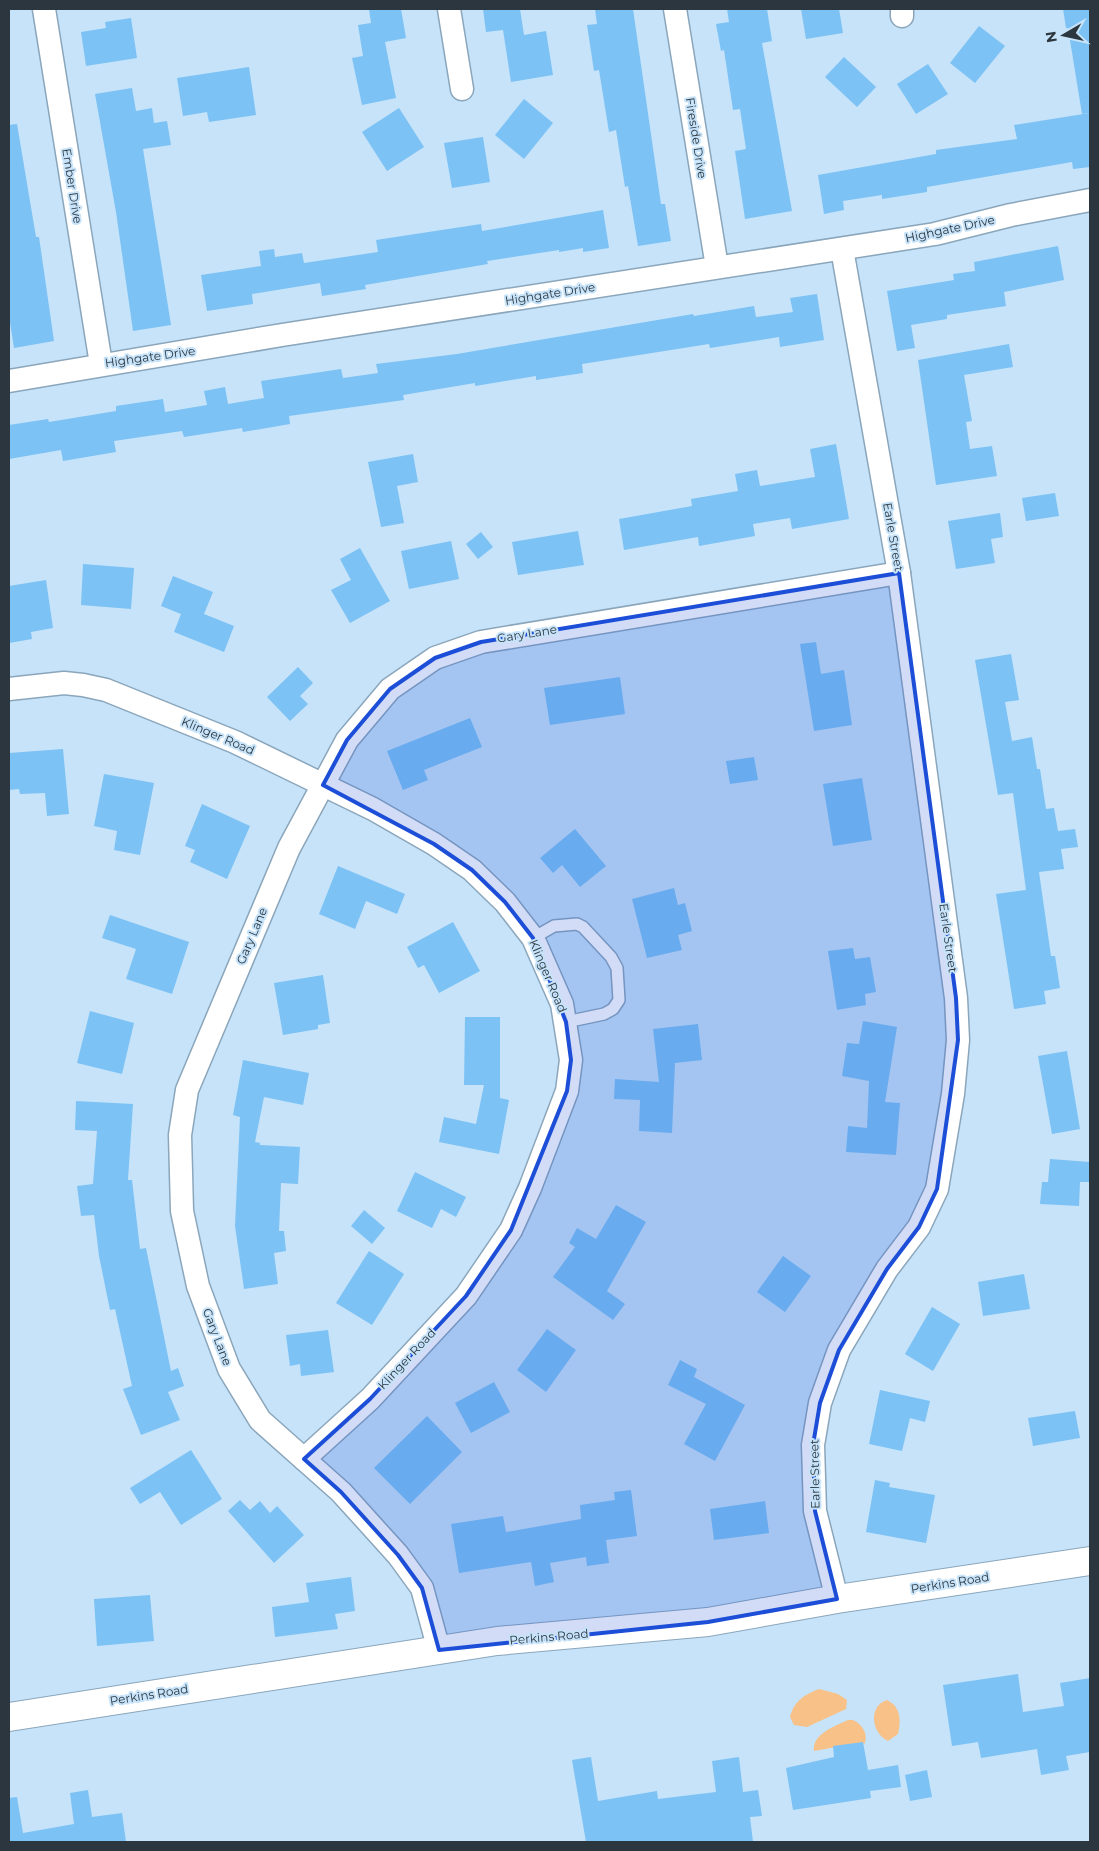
<svg xmlns="http://www.w3.org/2000/svg" width="1099" height="1851" font-family="Montserrat,sans-serif">
<style>
.green{fill:#f8c187}
.building{fill:#7cc2f5}
.lines{fill:none;stroke-linecap:round;stroke-linejoin:round}
.lane-casing{stroke:#8ba6bb;stroke-width:14}
.street-casing{stroke:#8ba6bb;stroke-width:25}
.secondary-casing{stroke:#8ba6bb;stroke-width:30}
.lane{stroke:#fff;stroke-width:11}
.street{stroke:#fff;stroke-width:22}
.secondary{stroke:#fff;stroke-width:28}
.marked{fill:#1d4ed8;fill-opacity:0.2;stroke:#1d4ed8;stroke-width:4;stroke-linejoin:round}
.labels{text-anchor:middle;stroke-width:4;stroke-linejoin:round;paint-order:stroke}
.street-label{font-size:12px;fill:#2b363f;stroke:#c6e3f9}
</style>
<rect width="100%" height="100%" fill="#c6e3f9"/>
<g class="green">
<path d="M819 1689 838 1694 847 1700 846 1709 807 1727 794 1725 790 1717C793 1702 805 1694 819 1689Z"/>
<path d="M887 1700C901 1707 901 1720 898 1734L888 1741C871 1733 868 1706 887 1700Z"/>
<path d="M848 1720H853C863 1725 869 1735 864 1745L863 1742 814 1751C812 1734 835 1726 848 1720Z"/>
</g>
<g class="building">
<polygon points="369,9 401,9 406,38 385,42 396,98 362,105 352,58 363,56 358,25 371,23"/>
<polygon points="483,9 520,9 524,35 546,31 553,75 511,82 503,30 486,32"/>
<polygon points="595,9 633,9 661,204 665,204 671,241 638,246 628,186 625,187 616,130 609,132 599,70 594,71 587,25 597,24"/>
<polygon points="727,9 767,9 772,41 762,43 792,211 745,219 735,151 746,149 740,109 733,110 724,50 721,51 716,24 729,22"/>
<polygon points="801,9 839,9 843,33 806,39"/>
<polygon points="1063,9 1090,9 1090,113 1082,114 1068,28 1066,28"/>
<polygon points="131,18 137,58 86,66 81,32 106,28 105,22"/>
<polygon points="979,26 1005,46 975,83 950,63"/>
<polygon points="844,57 876,87 857,107 825,77"/>
<polygon points="928,64 948,94 916,114 897,84"/>
<polygon points="249,67 256,115 209,122 207,112 183,116 177,78"/>
<polygon points="132,88 136,111 152,108 154,123 167,121 171,145 143,149 171,325 133,331 116,212 95,94"/>
<polygon points="524,99 553,123 524,159 495,135"/>
<polygon points="399,108 424,147 387,171 362,132"/>
<polygon points="1090,113 1090,167 1073,169 1072,162 927,187 927,192 882,199 882,195 843,201 844,210 824,214 818,175 936,154 936,150 1017,139 1014,125"/>
<polygon points="17,124 36,237 39,237 54,341 14,348 9,316 9,125"/>
<polygon points="483,137 490,182 452,188 444,143"/>
<polygon points="603,210 609,248 583,252 583,248 559,252 559,250 487,261 488,264 365,285 366,289 322,296 320,283 252,294 253,304 207,311 201,275 261,266 259,251 274,249 275,257 302,253 304,263 378,252 376,240 481,224 482,231"/>
<polygon points="1058,246 1064,280 1004,292 1006,306 947,315 947,319 911,325 915,348 897,351 887,291 954,280 953,274 975,271 974,262"/>
<polygon points="817,294 824,340 780,347 779,337 710,348 709,344 582,364 583,373 536,380 536,376 475,386 475,383 403,395 404,400 289,416 290,424 243,432 242,428 184,437 182,431 114,441 116,452 63,461 61,450 9,459 9,425 48,419 49,422 116,411 116,406 163,399 165,412 207,405 204,391 225,387 228,404 264,398 261,381 341,369 343,378 378,373 376,364 457,354 693,314 694,316 754,306 756,317 793,312 790,298"/>
<polygon points="1009,344 1013,367 964,375 972,421 966,422 970,449 992,446 997,476 936,485 918,360"/>
<polygon points="836,444 849,519 792,529 790,518 753,524 755,536 699,546 698,537 624,550 619,519 692,506 691,499 738,491 735,474 757,470 760,486 815,477 810,449"/>
<polygon points="413,454 418,482 397,486 404,523 381,527 368,462"/>
<polygon points="1055,493 1059,516 1026,521 1022,498"/>
<polygon points="1000,513 1003,537 991,539 995,563 956,569 948,521"/>
<polygon points="578,531 584,565 518,575 512,542"/>
<polygon points="481,532 493,547 478,559 466,544"/>
<polygon points="451,541 459,579 409,589 401,551"/>
<polygon points="360,548 390,601 350,623 331,590 351,580 340,559"/>
<polygon points="83,564 134,568 131,609 81,605"/>
<polygon points="173,576 213,592 204,614 234,626 224,652 174,632 181,614 161,606"/>
<polygon points="46,580 53,628 31,632 32,639 9,643 9,586"/>
<polygon points="816,642 821,674 844,670 852,725 814,731 800,644"/>
<polygon points="1011,654 1019,700 1005,702 1012,741 1032,737 1037,769 1040,769 1046,809 1054,808 1058,831 1075,829 1078,847 1061,849 1064,869 1039,872 1051,956 1055,956 1060,988 1044,991 1046,1004 1014,1009 996,894 1026,890 1013,793 998,795 975,660"/>
<polygon points="298,667 313,683 300,696 308,704 290,721 267,697"/>
<polygon points="620,677 625,714 550,725 544,688"/>
<polygon points="470,718 482,747 424,770 428,780 403,790 387,751"/>
<polygon points="63,749 69,814 47,816 45,793 20,794 19,789 9,790 9,753"/>
<polygon points="754,757 758,780 730,784 726,761"/>
<polygon points="104,774 154,783 140,855 114,850 117,831 94,826"/>
<polygon points="862,778 872,840 833,846 823,784"/>
<polygon points="202,804 250,826 227,879 190,862 195,850 185,846"/>
<polygon points="575,829 606,866 580,887 562,865 553,873 540,858"/>
<polygon points="338,866 405,894 397,914 366,901 355,929 319,914"/>
<polygon points="674,888 678,905 685,903 692,931 678,935 682,950 647,958 632,899"/>
<polygon points="110,915 189,942 172,994 126,979 136,949 102,938"/>
<polygon points="453,922 480,971 439,993 424,965 418,968 407,947"/>
<polygon points="853,948 855,959 870,957 876,992 865,994 866,1005 837,1010 828,951"/>
<polygon points="323,975 330,1023 318,1025 318,1029 283,1035 274,983"/>
<polygon points="90,1011 134,1023 122,1074 77,1063"/>
<polygon points="465,1017 500,1017 500,1098 509,1100 499,1154 439,1142 444,1117 476,1124 484,1085 464,1085"/>
<polygon points="863,1021 897,1027 885,1102 900,1103 896,1155 846,1152 848,1126 867,1128 869,1081 842,1076 847,1043 859,1044"/>
<polygon points="698,1024 702,1060 675,1063 672,1133 639,1131 640,1100 614,1099 615,1079 659,1082 653,1029"/>
<polygon points="1067,1051 1080,1129 1052,1134 1038,1056"/>
<polygon points="243,1060 309,1073 303,1105 264,1097 255,1142 260,1143 260,1145 300,1147 298,1184 281,1183 279,1231 284,1231 286,1251 274,1253 278,1284 244,1289 235,1226 240,1117 233,1115"/>
<polygon points="76,1101 133,1104 128,1180 132,1180 140,1249 146,1248 171,1371 178,1368 184,1386 168,1392 180,1420 141,1435 123,1389 132,1386 115,1309 110,1310 99,1256 94,1215 81,1216 77,1186 93,1184 97,1131 75,1130"/>
<polygon points="1050,1159 1090,1162 1090,1182 1080,1182 1079,1206 1040,1204 1042,1182 1048,1182"/>
<polygon points="415,1172 466,1197 456,1217 441,1209 432,1228 397,1211"/>
<polygon points="616,1205 646,1222 607,1291 625,1304 613,1320 553,1277 575,1247 569,1243 577,1228 596,1239"/>
<polygon points="364,1210 385,1228 372,1244 351,1226"/>
<polygon points="369,1251 404,1274 372,1325 336,1303"/>
<polygon points="783,1256 811,1276 785,1312 757,1292"/>
<polygon points="1024,1274 1030,1309 983,1316 978,1282"/>
<polygon points="932,1307 960,1324 933,1371 905,1354"/>
<polygon points="547,1329 576,1350 546,1392 517,1370"/>
<polygon points="328,1330 334,1372 301,1376 300,1364 290,1366 286,1335"/>
<polygon points="680,1360 697,1369 694,1377 745,1405 715,1461 684,1444 706,1404 668,1385"/>
<polygon points="494,1382 510,1412 471,1433 455,1403"/>
<polygon points="880,1390 930,1401 925,1422 910,1418 902,1451 869,1444"/>
<polygon points="1075,1411 1080,1438 1033,1446 1028,1418"/>
<polygon points="427,1416 462,1452 410,1504 374,1468"/>
<polygon points="191,1450 222,1499 181,1525 160,1492 140,1504 130,1488"/>
<polygon points="875,1480 890,1483 889,1487 935,1495 926,1543 866,1532"/>
<polygon points="631,1490 637,1536 606,1540 609,1563 587,1566 586,1557 550,1563 554,1582 535,1586 531,1562 459,1573 451,1524 503,1516 506,1532 581,1519 580,1505 615,1500 614,1492"/>
<polygon points="240,1500 250,1510 260,1501 270,1513 277,1506 304,1535 274,1563 228,1511"/>
<polygon points="765,1501 769,1533 714,1540 710,1509"/>
<polygon points="351,1577 355,1611 335,1614 338,1629 275,1637 272,1607 309,1602 306,1583"/>
<polygon points="150,1595 154,1641 97,1646 94,1599"/>
<polygon points="1018,1674 1023,1712 1064,1706 1060,1683 1090,1678 1090,1752 1066,1756 1069,1770 1041,1775 1037,1749 981,1758 978,1742 952,1746 943,1685"/>
<polygon points="863,1742 868,1770 898,1765 901,1787 870,1791 871,1798 793,1810 786,1768 834,1757 833,1746"/>
<polygon points="591,1757 598,1801 657,1791 658,1799 716,1792 712,1761 739,1757 743,1792 758,1790 762,1816 750,1817 753,1842 586,1842 572,1760"/>
<polygon points="927,1770 932,1797 910,1801 905,1775"/>
<polygon points="88,1790 92,1817 122,1813 126,1842 9,1842 9,1798 17,1797 23,1833 74,1824 70,1793"/>
</g>
<g class="lines">
<defs>
<polyline id="lane" points="533,938 554,926 577,924 583,927 611,957 617,968 619,1000 613,1009 604,1014 566,1022"/>
<g id="street">
<polyline points="44,9 101,364"/>
<polyline points="449,9 462,89"/>
<polyline points="675,9 717,267"/>
<polyline points="902,9 902,16"/>
<polyline points="9,381 282,335 935,234 1011,215 1090,200"/>
<polyline points="9,689 64,683 83,685 106,690 235,742 373,809 434,844 472,870 505,902 533,938 562,1004 571,1060 567,1091 530,1188 511,1230 466,1296 370,1399 304,1459"/>
<polyline points="837,1599 815,1511 813,1445 820,1403 839,1350 887,1269 919,1227 937,1189 953,1094 958,1040 956,998 899,573 842,249"/>
<polyline points="439,1650 422,1588 398,1555 341,1492 260,1420 229,1369 198,1286 182,1211 180,1135 187,1090 289,848 347,740 390,689 435,658 481,642 899,573"/>
</g>
<polyline id="secondary" points="9,1717 497,1641 708,1622 837,1599 1090,1561"/>
</defs>
<use href="#lane" class="lane-casing"/>
<use href="#street" class="street-casing"/>
<use href="#secondary" class="secondary-casing"/>
<use href="#lane" class="lane"/>
<use href="#street" class="street"/>
<use href="#secondary" class="secondary"/>
</g>
<path class="marked" d="M899 573 956 998 958 1040 937 1189 919 1227 887 1269 839 1350 820 1403 813 1445 815 1511 837 1599 708 1622 439 1650 422 1588 398 1555 341 1492 304 1459 370 1399 466 1296 511 1230 567 1091 571 1060 566 1022 533 938 505 902 472 870 434 844 323 785 347 740 390 689 435 658 481 642Z"/>
<g class="labels">
<g class="street-label">
<text transform="translate(696 138) rotate(81)" y="4">Fireside Drive</text>
<text transform="translate(72 186) rotate(81)" y="4">Ember Drive</text>
<text transform="translate(950 229) rotate(-12)" y="4">Highgate Drive</text>
<text transform="translate(550 294) rotate(-9)" y="4">Highgate Drive</text>
<text transform="translate(150 357) rotate(-8)" y="4">Highgate Drive</text>
<text transform="translate(893 537) rotate(80)" y="4">Earle Street</text>
<text transform="translate(527 634) rotate(-9)" y="4">Gary Lane</text>
<text transform="translate(218 736) rotate(23)" y="4">Klinger Road</text>
<text transform="translate(252 936) rotate(-67)" y="4">Gary Lane</text>
<text transform="translate(948 938) rotate(82)" y="4">Earle Street</text>
<text transform="translate(548 976) rotate(67)" y="4">Klinger Road</text>
<text transform="translate(217 1337) rotate(69)" y="4">Gary Lane</text>
<text transform="translate(407 1359) rotate(-47)" y="4">Klinger Road</text>
<text transform="translate(815 1474) rotate(-91)" y="4">Earle Street</text>
<text transform="translate(950 1583) rotate(-9)" y="4">Perkins Road</text>
<text transform="translate(549 1637) rotate(-5)" y="4">Perkins Road</text>
<text transform="translate(149 1695) rotate(-9)" y="4">Perkins Road</text>
</g>
</g>
<rect width="1099" height="1851" fill="none" stroke="#2b363f" stroke-width="20"/>
<g transform="translate(1064 35) rotate(261)" stroke="#c6e3f9" stroke-width="4" paint-order="stroke">
<path d="M0-4L9 19L0 12L-9 19Z" fill="#2b363f"/>
<text y="-8" font-size="14" font-weight="bold" text-anchor="middle" fill="#2b363f">N</text>
</g>
</svg>
